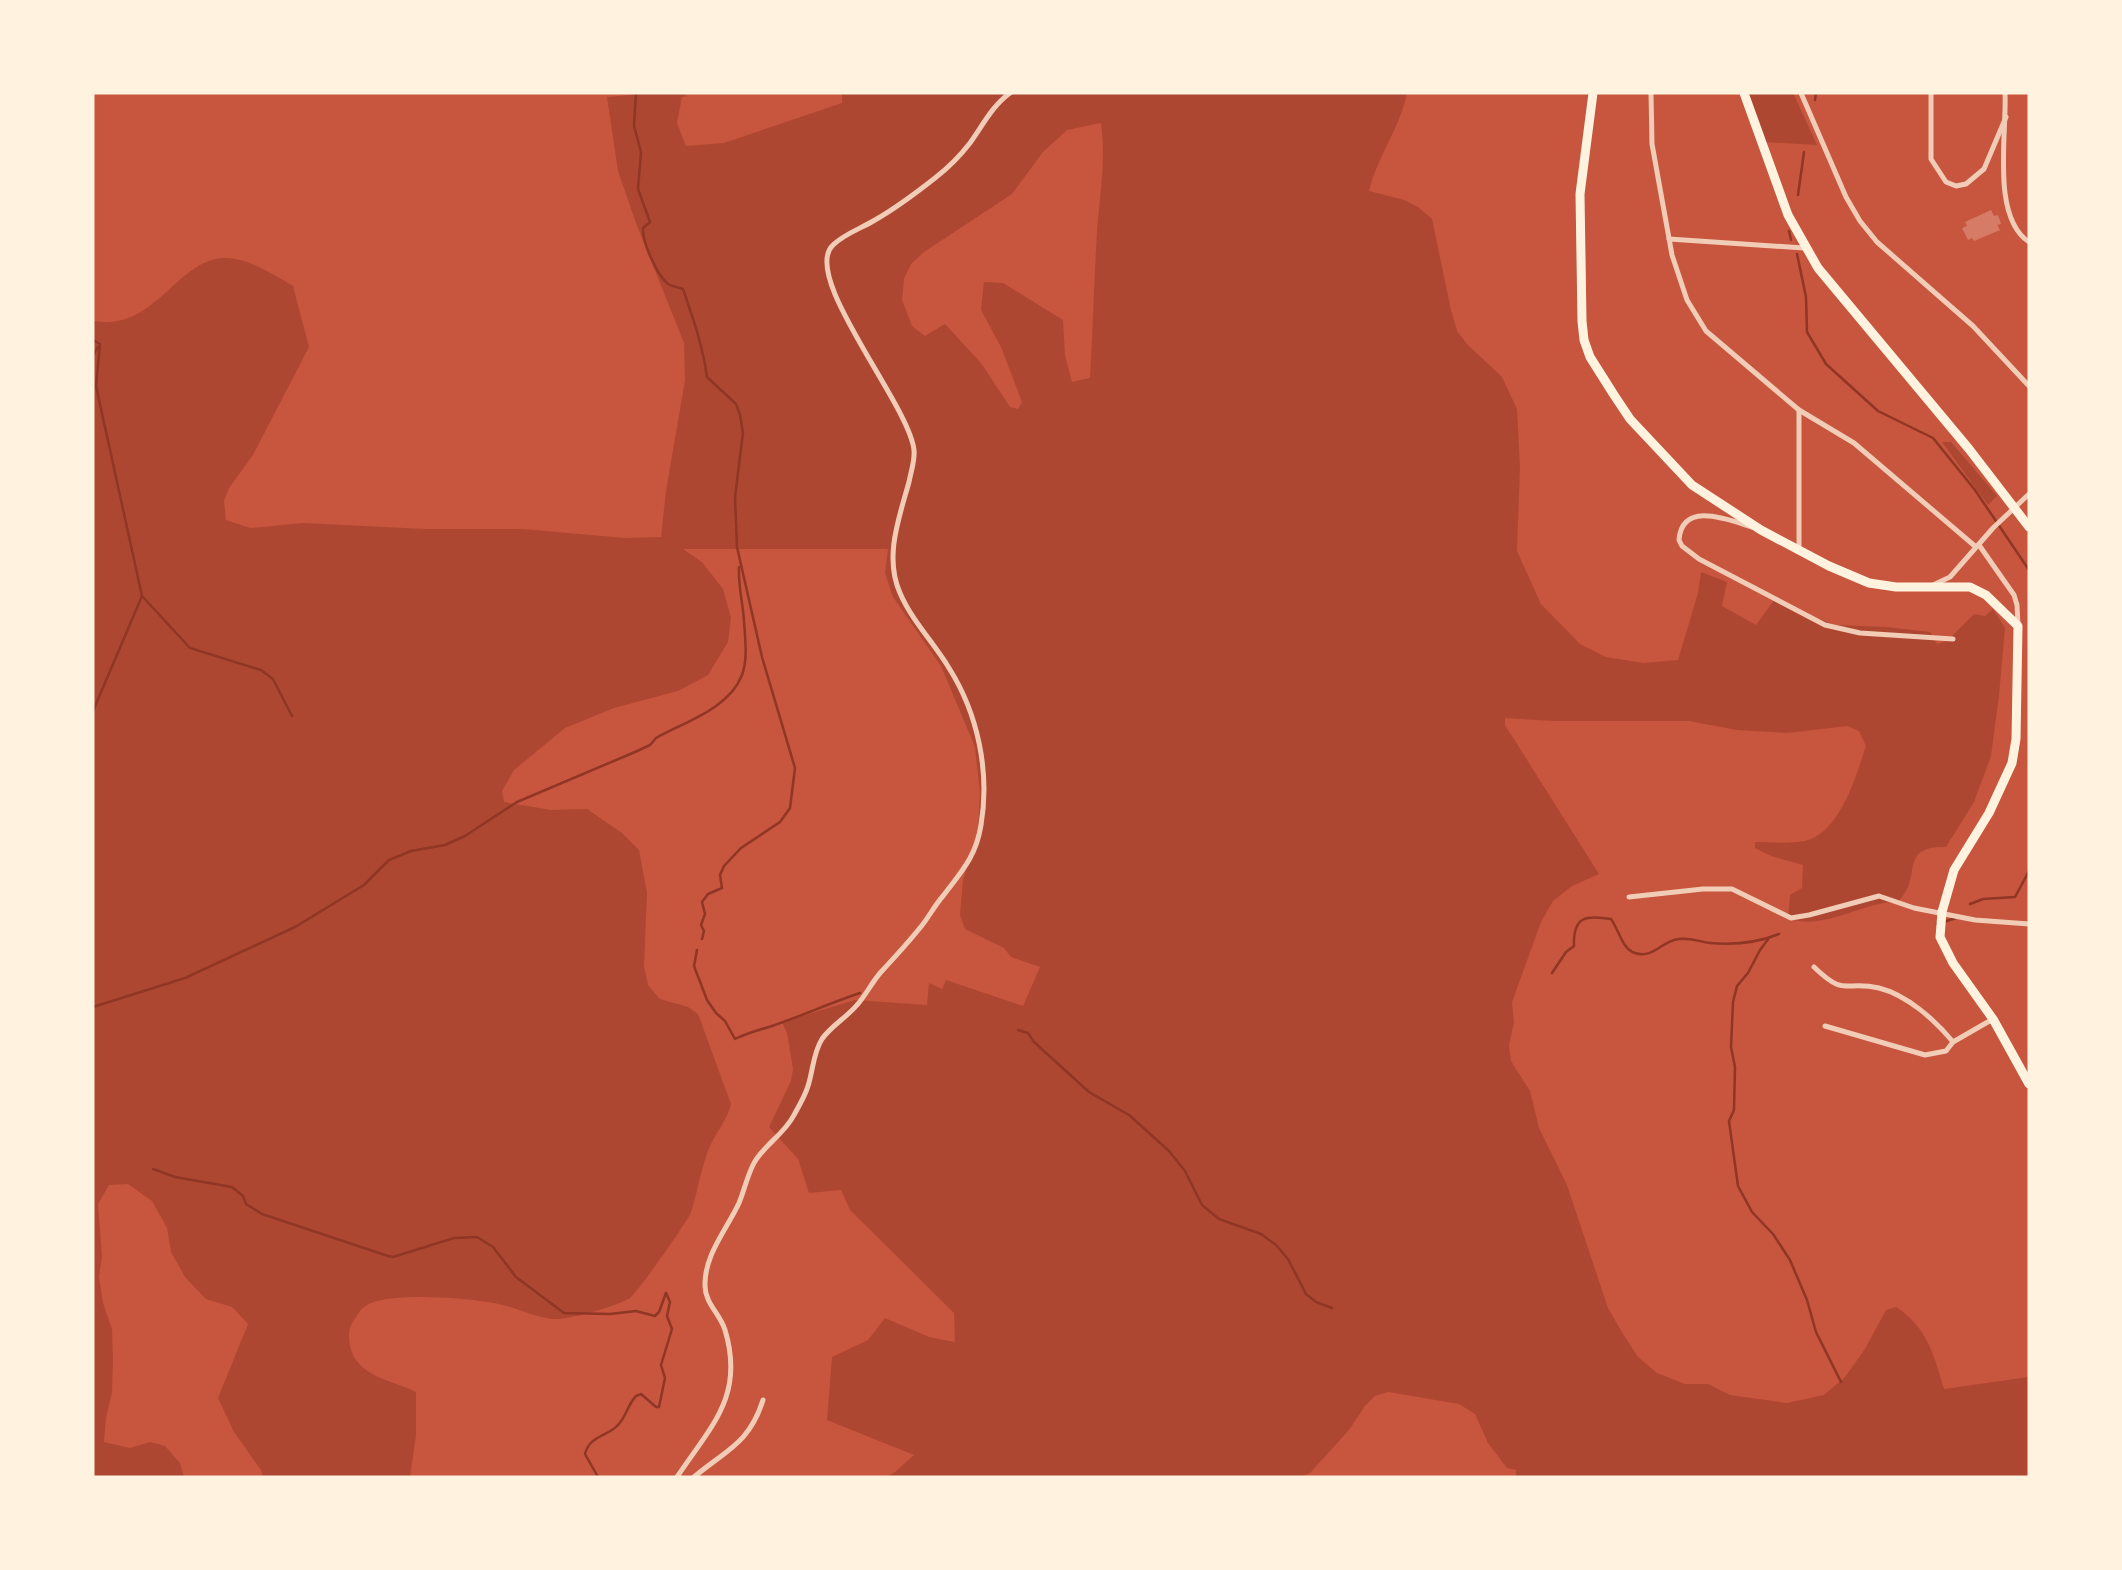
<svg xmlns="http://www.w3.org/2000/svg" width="2122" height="1570" font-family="'Archivo Narrow',sans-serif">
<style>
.green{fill:#ae4732;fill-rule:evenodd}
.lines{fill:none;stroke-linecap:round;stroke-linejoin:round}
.stream{stroke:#8f3625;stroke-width:2.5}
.building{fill:#d67c66}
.minor{stroke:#f1ccb7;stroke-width:5}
.primary{stroke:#fff3e0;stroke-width:9}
</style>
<rect width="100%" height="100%" fill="#c8553d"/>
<g class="green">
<path d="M634 93H680L688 96 682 97 677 123 686 146 724 143 842 103V93H1407C1400 128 1377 157 1369 191L1404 200 1418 207 1432 219 1451 310 1457 331 1467 344 1502 377 1517 409 1520 468 1517 551 1541 604 1580 644 1606 657 1643 663 1678 660 1698 593 1701 572 1727 582 1722 606 1756 625 1775 599 1799 612 1836 625 1886 627 1930 632 1937 644 1947 641 1974 614 1985 616 1993 609 2005 628 1999 695 1991 756 1974 802 1946 847C1897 846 1924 876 1898 902 1863 901 1823 932 1788 918L1790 895 1802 888 1803 865 1771 856 1755 848V842C1771 842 1789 844 1805 841 1840 833 1856 776 1866 746L1859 731 1847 726 1787 733 1737 730 1689 721H1553L1505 718V725L1599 874 1572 886 1553 901 1541 922 1512 1002 1514 1022 1509 1045 1511 1061 1530 1091 1539 1128 1567 1185 1608 1308 1623 1334 1638 1357 1657 1373 1685 1384H1708L1730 1395 1787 1403 1824 1395 1845 1377 1865 1349 1886 1310 1896 1307C1927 1327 1934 1355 1944 1389L2029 1377V1477H1516V1470L1507 1468 1488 1443 1475 1414 1459 1404 1388 1392 1375 1396 1365 1406 1349 1430 1310 1473 1301 1477H886L895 1472 914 1455 827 1420 832 1357 868 1340 885 1318 929 1337 955 1342 954 1313 850 1210 841 1190 809 1193 798 1159 769 1127 791 1081 793 1069 787 1033 782 1022 855 1000 927 1005 929 983 942 989 946 980 1023 1006 1040 967 1011 957 1004 948 965 929 960 915 963 880 978 831 980 793 975 747 941 666 893 597 885 573 888 549H683L702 562 723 589 731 618 728 642 708 675 678 691 614 708 565 728 514 770 502 791 504 802 551 810 587 809 622 833 639 850 647 893 644 966 648 985 660 999 688 1007 698 1014 731 1104C727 1120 717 1131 710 1146 701 1167 698 1191 691 1212 688 1221 637 1293 630 1298 618 1306 568 1320 554 1319 537 1318 520 1309 503 1305 477 1298 389 1291 367 1305 360 1309 355 1318 351 1325 348 1332 349 1338 350 1346 357 1377 392 1380 416 1392V1435L410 1477H263L261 1470 234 1432 218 1398 248 1324 232 1307 206 1299 185 1277 171 1252 167 1228 152 1201 128 1184 109 1185 98 1204 102 1256 99 1277 103 1303 112 1329 113 1360 112 1392 106 1418 104 1442 130 1448 150 1442 165 1446 180 1463 184 1477H93V321C155 332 176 260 224 258 247 257 274 275 293 286L309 347 253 455 229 488 224 501 226 520 250 528 304 523 425 529H523L625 538 661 537 666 491 685 380 684 343 636 223 618 171 607 97 630 95ZM1101 123C1106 163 1100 192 1097 232 1094 280 1093 329 1090 378L1072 382 1065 355 1063 320 1003 283 984 282 981 310 1001 347 1022 402 1018 409 1010 407 981 363 945 324 925 336 912 326 902 300 904 279 911 264 924 252 1012 194 1043 152 1067 130Z"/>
<polygon points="1747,93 1793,93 1817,145 1764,142"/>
<polygon points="1942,442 1951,442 1997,496 1988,505"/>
</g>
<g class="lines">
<g class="stream">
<path d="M636 93 634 126 641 152 638 189 650 222 643 228C642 242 657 275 668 284 673 287 678 287 683 289 693 318 703 347 707 377L736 404 740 415 743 433 735 497 737 547 762 657 795 768 790 808 780 822 741 848 724 866 720 875 722 888 708 894 702 902 705 914 701 925 704 931 702 939"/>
<polyline points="1815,100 1816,93"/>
<polyline points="1798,195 1804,152"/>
<polyline points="1789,231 1791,240"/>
<polyline points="1797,254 1806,297 1807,332 1826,364 1878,411 1933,438 1975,490 2029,570"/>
<polyline points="93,340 100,344"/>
<polyline points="100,344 96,386 142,596 190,648 261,670 273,679 292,716"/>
<polyline points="93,355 98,347"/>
<polyline points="93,711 142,596"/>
<polyline points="1970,904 1983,899 2015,897 2029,871"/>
<polyline points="1937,924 1956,918"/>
<polyline points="1769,938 1760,950 1748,973 1737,986 1733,1002 1731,1047 1735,1067 1734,1110 1729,1121 1738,1186 1752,1212 1773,1234 1790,1260 1807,1300 1816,1332 1841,1382"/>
<path d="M697 950 694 966 707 1000 716 1013 725 1021 735 1039C747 1033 759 1030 772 1026 801 1016 830 1003 860 993"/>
<path d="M1552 973 1566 952 1574 946C1573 916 1586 915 1611 919 1619 930 1622 949 1635 953 1654 959 1661 941 1679 939 1689 937 1700 942 1710 943 1735 945 1757 943 1779 934"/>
<path d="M93 1007 185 978 295 927 364 885 389 860 411 851 445 845 465 836 517 802 635 752 650 745 656 738C684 722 729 709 742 675 748 659 745 638 744 621 743 603 738 586 739 567"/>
<polyline points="1018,1030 1028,1033 1034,1042 1089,1092 1129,1115 1169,1151 1185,1171 1202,1205 1219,1219 1261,1234 1276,1245 1288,1259 1306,1294 1316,1302 1332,1308"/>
<polyline points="153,1169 175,1177 232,1187 243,1196 246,1204 262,1214 388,1256 393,1257 454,1238 477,1237 493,1247 516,1277 564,1313 610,1314 636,1311 655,1316 659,1312 666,1293"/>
<path d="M598 1477 585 1454C590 1435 607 1437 618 1425 626 1417 628 1404 636 1396L641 1394 656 1407H659L665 1378 661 1365 672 1329 667 1316 670 1302 666 1293"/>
</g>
</g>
<polygon class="building" points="1991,210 1994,216 1998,215 2001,224 1997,225 2000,230 1974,241 1972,238 1968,240 1962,228 1967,226 1965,222"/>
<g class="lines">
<g class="minor">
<polyline points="1651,93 1652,144 1672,255 1687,300 1706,331 1799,410 1854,443 1976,547"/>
<polyline points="1801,93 1846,197 1860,221 1877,242 1973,326 2029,386"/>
<polyline points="1931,93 1931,159 1946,182 1956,186 1966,184 1984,169 2006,117"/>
<path d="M2005 93C2007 134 1991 217 2029 242"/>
<polyline points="1669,239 1804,248"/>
<path d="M1752 527C1729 520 1682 500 1679 540L1682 546 1699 559 1825 625 1860 633 1953 639"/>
<polyline points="1979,545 2014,595 2017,605 2018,626"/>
<polyline points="1799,550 1799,410"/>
<polyline points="1931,586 1950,577 1993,528 2029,494"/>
<polyline points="1629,897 1703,889 1732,889 1791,918 1809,915 1879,896 1914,908 1975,920 2029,924"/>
<path d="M1814 967C1846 998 1844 980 1879 988 1907 995 1935 1020 1953 1042L1993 1019"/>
<polyline points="1825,1026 1925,1055 1946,1051 1953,1042"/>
<path d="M677 1477C711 1426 745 1396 725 1330 720 1314 705 1303 705 1286 704 1255 727 1229 739 1203 744 1191 747 1177 753 1165 762 1146 784 1135 794 1115 799 1106 805 1096 808 1086 813 1071 813 1053 822 1039 831 1026 847 1017 857 1005 866 995 872 982 881 972 894 958 907 944 919 929 928 919 934 906 943 896 961 872 976 857 981 825 990 772 978 714 949 668 934 643 912 621 900 593 884 557 899 518 909 482 911 471 915 461 914 450 909 404 800 276 833 245 844 234 862 228 875 220 896 208 916 193 935 178 948 168 960 156 970 143 983 125 992 106 1010 93"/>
<path d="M694 1477C726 1450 749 1444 763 1400"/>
</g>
<g class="primary">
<polyline points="1593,93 1580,194 1582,321 1584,340 1590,357 1614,395 1630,419 1692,485 1761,530 1829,566 1869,583 1896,587 1970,587 1986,595 2018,626 2016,739 2012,763 1989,813 1954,870 1942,912 1940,937 1953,963 1993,1019 2029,1084"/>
<polyline points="1744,93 1788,215 1818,268 1969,449 2029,527"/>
</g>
</g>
<rect width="2122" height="1570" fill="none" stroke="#fff3e0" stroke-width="189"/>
</svg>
